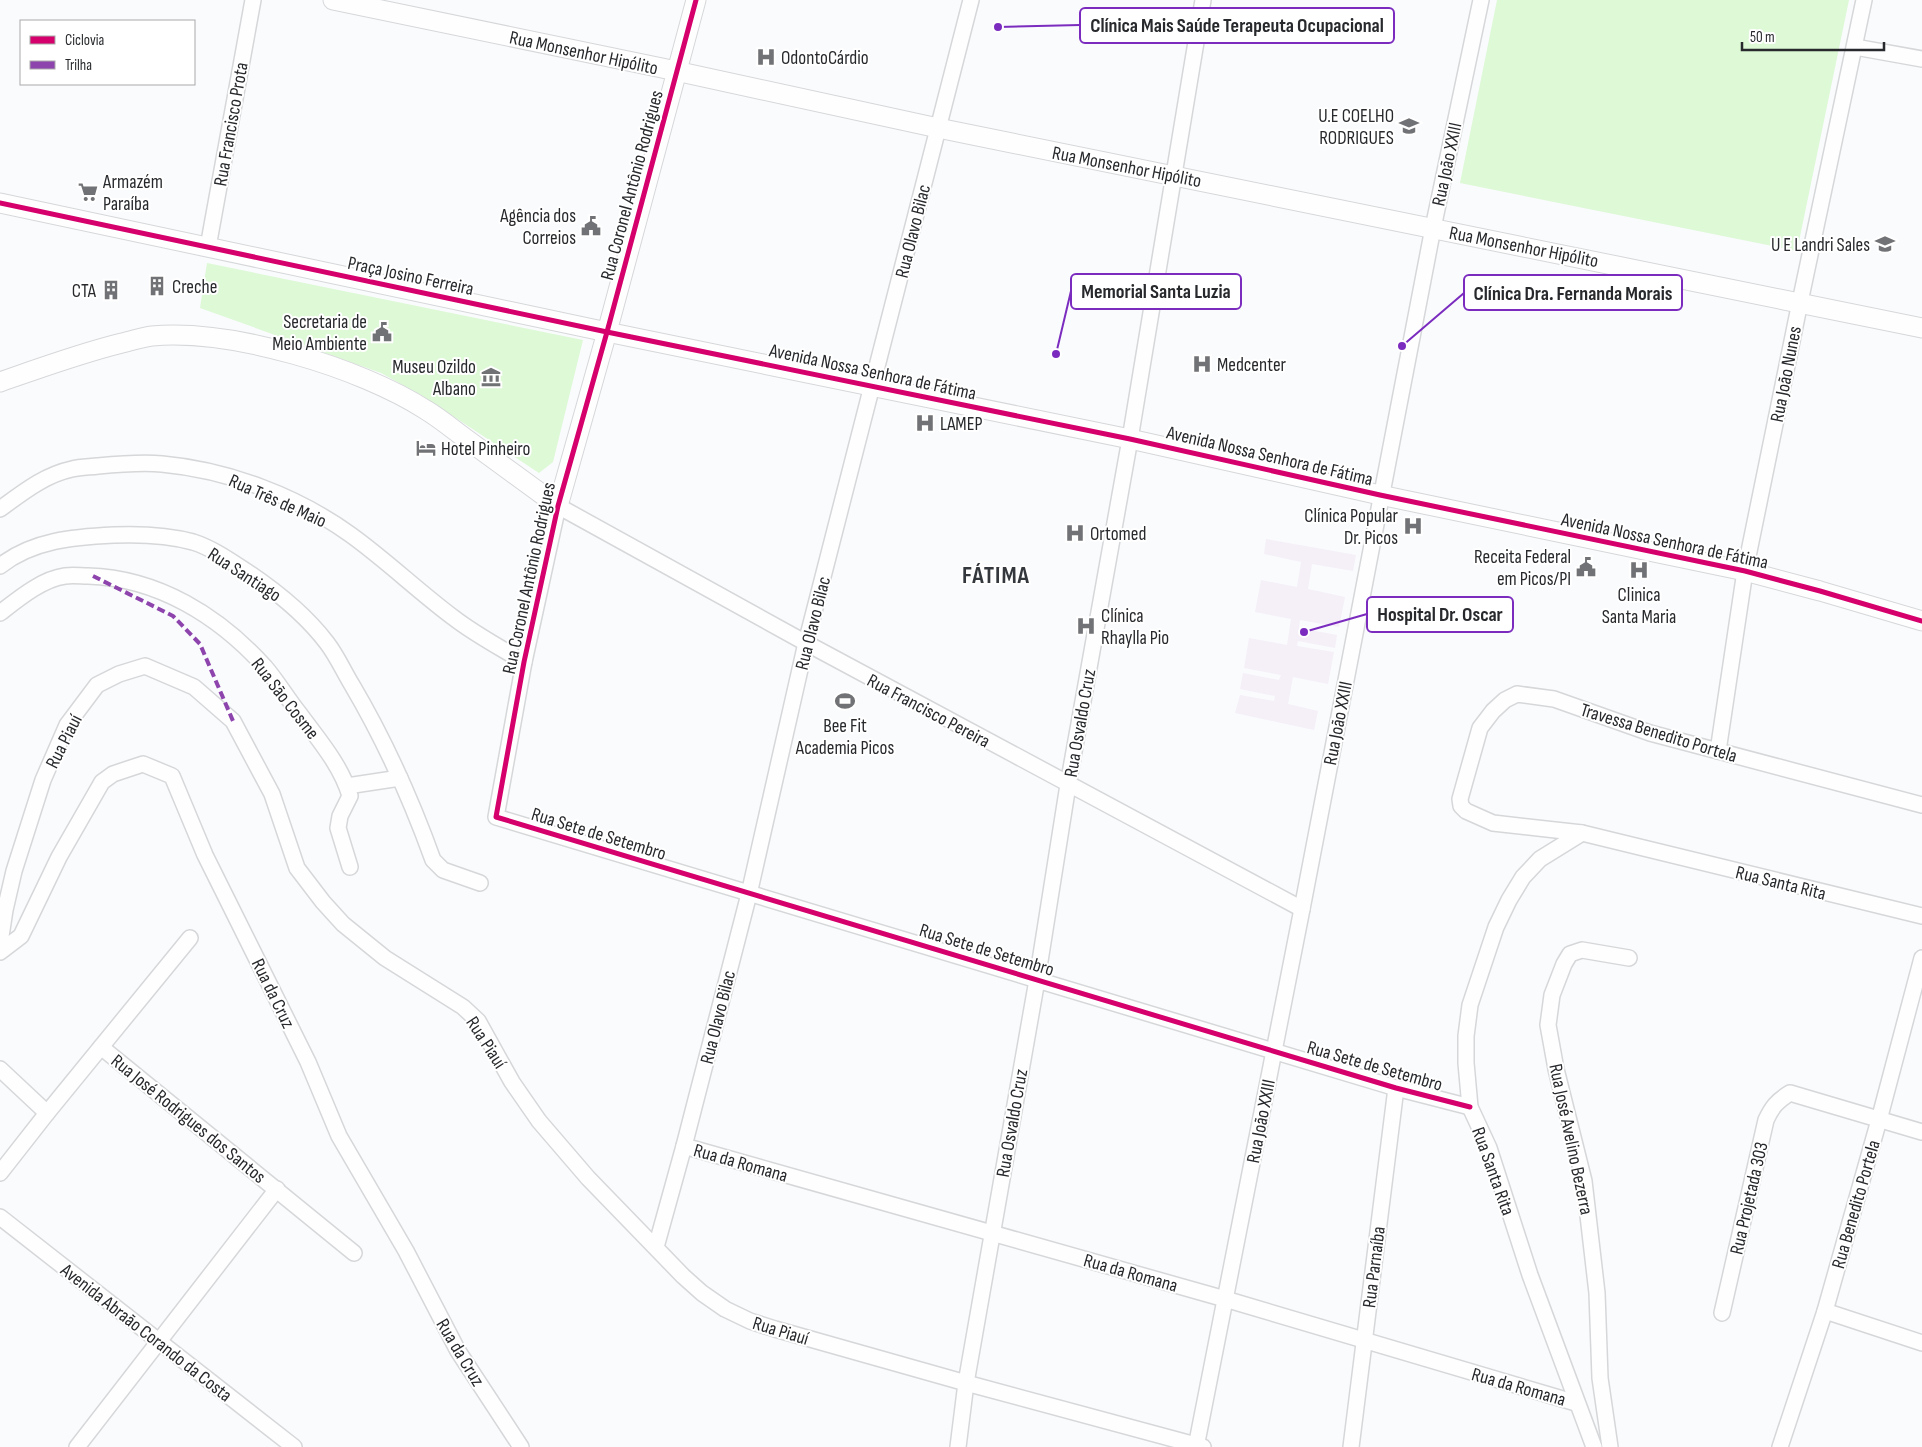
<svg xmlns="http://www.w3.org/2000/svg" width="1922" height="1447" font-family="'Sofia Sans Condensed',sans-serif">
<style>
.medical{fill:#f5eff8}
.green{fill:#ddf9d6}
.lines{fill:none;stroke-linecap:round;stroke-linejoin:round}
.minor-casing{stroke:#d6d7d9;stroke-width:18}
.tertiary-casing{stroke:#d6d7d9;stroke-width:21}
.minor{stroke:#fefeff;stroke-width:15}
.tertiary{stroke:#fefeff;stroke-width:19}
.quiet{stroke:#8e44ad;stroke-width:4;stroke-dasharray:8 4;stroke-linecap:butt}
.cycleway-casing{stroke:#fff;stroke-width:8}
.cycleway{stroke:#d6006c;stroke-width:5}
.labels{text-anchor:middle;stroke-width:4;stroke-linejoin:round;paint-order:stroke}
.street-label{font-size:19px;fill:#27292c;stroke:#fff}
.poi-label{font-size:19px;fill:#27292c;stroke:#fff;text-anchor:start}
.district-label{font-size:24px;font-weight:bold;letter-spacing:1px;fill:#34383d;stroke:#fff}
.leader{fill:none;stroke:#7b2cbf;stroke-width:2}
.callout-dot{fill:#7b2cbf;stroke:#fff;stroke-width:2}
.callout{fill:#fff;stroke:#7b2cbf;stroke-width:2}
.callout-label{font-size:20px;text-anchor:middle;font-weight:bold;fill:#27292c}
</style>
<rect width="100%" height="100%" fill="#fafbfd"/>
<polygon class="medical" points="1266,539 1356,555 1353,571 1312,564 1308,589 1345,597 1339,627 1300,620 1299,628 1337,635 1335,648 1298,641 1297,646 1334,652 1328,684 1293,677 1288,704 1318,711 1314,730 1235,713 1240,695 1274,701 1275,696 1240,689 1243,673 1279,680 1281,675 1244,668 1249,638 1287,645 1291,619 1255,612 1261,580 1297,587 1301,562 1264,554"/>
<g class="green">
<polygon points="1497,0 1849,0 1797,251 1460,183"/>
<polygon points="207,263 583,340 553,462 539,473 421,395 381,373 200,308"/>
</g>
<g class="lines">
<defs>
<g id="minor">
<polyline points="1855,47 1922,59"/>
<polyline points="208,247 253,0"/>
<path d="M0 509C22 493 44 475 72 469 80 467 90 467 98 466 119 464 141 462 162 464 228 470 297 496 351 535 387 561 419 592 454 618 476 635 501 648 524 662"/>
<path d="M0 566C33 540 74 537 114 535 140 534 168 535 193 542 212 548 229 560 246 571 276 591 305 614 327 643 337 656 344 672 352 685 385 741 411 799 433 860L443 870 480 883"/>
<path d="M0 613C18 599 42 579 65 576 72 575 81 576 88 576 158 578 219 616 265 667 277 681 287 698 299 713 318 739 341 765 350 796L340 816 338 828 350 867"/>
<polyline points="1718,751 1745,571 1800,302 1864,0"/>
<polyline points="347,786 400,778"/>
<polyline points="1922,805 1650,733 1554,699 1517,694 1505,700 1493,711 1480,728 1460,799 1461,806 1466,811 1493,823 1582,833 1922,916"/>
<polyline points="1582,833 1540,859 1523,877 1509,900 1496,927 1470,1005 1466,1036 1466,1063 1470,1107 1489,1148 1530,1275 1594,1447"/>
<polyline points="1302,909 806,643 558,506 524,662 496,817 1396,1088 1470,1107"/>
<polyline points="0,943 5,910 14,871 43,780 67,725 97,685 119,674 145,666 194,687 233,721 272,794 297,868 323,902 343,924 385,958 463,1007 478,1021 512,1082 539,1121 588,1178 683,1276 702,1293 725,1309 750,1321 775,1329 966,1383 1203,1447"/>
<polyline points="0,952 21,936 59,857 102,782 113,774 143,764 172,776 205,855 308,1062 339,1136 406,1251 458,1351 521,1447"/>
<polyline points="101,1047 354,1253"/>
<polyline points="0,1069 47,1113"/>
<polyline points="684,1146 1225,1299 1576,1403"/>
<polyline points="0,1173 47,1113 190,938"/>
<polyline points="0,1217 294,1447"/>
<polyline points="656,1247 684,1146 749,894 806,643 971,0"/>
<polyline points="1825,1311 1922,1343"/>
<path d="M1722 1313 1766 1120C1772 1107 1777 1101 1790 1093L1922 1132"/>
<polyline points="77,1447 277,1189"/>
<polyline points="958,1447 966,1383 1037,980 1068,785 1130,439 1203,0"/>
<polyline points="1196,1447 1302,909 1433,228 1481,0"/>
<polyline points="1351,1447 1396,1088"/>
<polyline points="1610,1447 1600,1378 1597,1293 1584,1181 1556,1069 1548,1025 1552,995 1564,964 1570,954 1582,950 1629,958"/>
<polyline points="1780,1447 1825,1311 1879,1120 1922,958"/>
</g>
<g id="tertiary">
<polyline points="333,0 662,68 938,128 1922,328"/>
<polyline points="0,203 607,332 1130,439 1380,495 1745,571 1820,591 1922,621"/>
<path d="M0 382C40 368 81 353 122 343 132 341 142 337 152 336 232 329 359 367 426 410 441 419 455 431 469 441 499 463 528 484 558 506L607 332 696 0"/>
</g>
</defs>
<use href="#minor" class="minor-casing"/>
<use href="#tertiary" class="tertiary-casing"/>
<use href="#minor" class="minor"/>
<use href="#tertiary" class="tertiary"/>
<polyline class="quiet" points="93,576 173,616 200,644 233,721"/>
<defs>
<g id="cycleway">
<polyline points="696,0 607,332 558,506 524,662 496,817 1396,1088 1470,1107"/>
<polyline points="0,203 607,332 1130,439 1380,495 1745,571 1820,591 1922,621"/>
</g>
</defs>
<use href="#cycleway" class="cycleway-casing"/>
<use href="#cycleway" class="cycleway"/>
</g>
<defs>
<symbol id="hospital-bare" viewBox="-9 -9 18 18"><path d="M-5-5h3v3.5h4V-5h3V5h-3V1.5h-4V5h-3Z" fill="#717275" stroke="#fff" stroke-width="2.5" paint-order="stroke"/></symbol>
<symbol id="school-bare" viewBox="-9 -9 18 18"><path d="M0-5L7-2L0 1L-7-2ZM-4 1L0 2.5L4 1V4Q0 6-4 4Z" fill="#717275" stroke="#fff" stroke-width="2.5" paint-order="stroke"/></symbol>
<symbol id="supermarket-bare" viewBox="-9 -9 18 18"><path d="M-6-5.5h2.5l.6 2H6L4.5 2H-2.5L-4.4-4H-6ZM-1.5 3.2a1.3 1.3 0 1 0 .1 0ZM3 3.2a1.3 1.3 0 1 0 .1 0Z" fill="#717275" stroke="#fff" stroke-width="2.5" paint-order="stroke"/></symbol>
<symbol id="civic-bare" viewBox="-9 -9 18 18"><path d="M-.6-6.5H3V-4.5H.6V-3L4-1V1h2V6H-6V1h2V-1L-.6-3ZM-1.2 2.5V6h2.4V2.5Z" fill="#717275" stroke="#fff" stroke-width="2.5" paint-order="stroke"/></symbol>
<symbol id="building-bare" viewBox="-9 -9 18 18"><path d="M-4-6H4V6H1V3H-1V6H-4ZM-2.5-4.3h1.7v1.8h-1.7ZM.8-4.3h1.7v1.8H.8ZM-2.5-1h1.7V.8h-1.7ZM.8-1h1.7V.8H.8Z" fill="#717275" stroke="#fff" stroke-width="2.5" paint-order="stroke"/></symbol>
<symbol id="museum-bare" viewBox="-9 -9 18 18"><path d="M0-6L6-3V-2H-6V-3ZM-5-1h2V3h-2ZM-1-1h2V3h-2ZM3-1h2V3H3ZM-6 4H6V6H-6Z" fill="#717275" stroke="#fff" stroke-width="2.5" paint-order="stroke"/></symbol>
<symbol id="hotel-bare" viewBox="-9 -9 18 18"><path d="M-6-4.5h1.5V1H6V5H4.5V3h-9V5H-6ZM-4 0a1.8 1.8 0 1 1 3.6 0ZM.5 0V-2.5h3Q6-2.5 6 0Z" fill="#717275" stroke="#fff" stroke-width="2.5" paint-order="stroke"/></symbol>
<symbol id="stadium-bare" viewBox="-9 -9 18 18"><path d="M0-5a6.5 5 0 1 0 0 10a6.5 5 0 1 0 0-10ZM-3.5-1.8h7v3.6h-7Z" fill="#717275" stroke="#fff" stroke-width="2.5" paint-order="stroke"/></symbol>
</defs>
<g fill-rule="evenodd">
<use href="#hospital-bare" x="752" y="43" width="28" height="28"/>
<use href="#school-bare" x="1395" y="112" width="28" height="28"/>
<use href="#supermarket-bare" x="74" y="178" width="28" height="28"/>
<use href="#civic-bare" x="577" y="212" width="28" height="28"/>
<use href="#school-bare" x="1871" y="230" width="28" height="28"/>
<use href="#building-bare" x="143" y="272" width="28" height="28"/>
<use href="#building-bare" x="97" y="276" width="28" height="28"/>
<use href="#civic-bare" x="368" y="318" width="28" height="28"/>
<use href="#hospital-bare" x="1188" y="350" width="28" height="28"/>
<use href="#museum-bare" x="477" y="363" width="28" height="28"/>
<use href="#hospital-bare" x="911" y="409" width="28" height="28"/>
<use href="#hotel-bare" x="412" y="434" width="28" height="28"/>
<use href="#hospital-bare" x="1399" y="512" width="28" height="28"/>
<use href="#hospital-bare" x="1061" y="519" width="28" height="28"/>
<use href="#civic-bare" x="1572" y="553" width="28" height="28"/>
<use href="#hospital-bare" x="1625" y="556" width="28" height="28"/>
<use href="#hospital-bare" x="1072" y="612" width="28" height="28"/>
<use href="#stadium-bare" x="831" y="687" width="28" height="28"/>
</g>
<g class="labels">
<g class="street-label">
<text transform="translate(584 52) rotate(12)" y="7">Rua Monsenhor Hipólito</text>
<text transform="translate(230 124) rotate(-80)" y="7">Rua Francisco Prota</text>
<text transform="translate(1446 164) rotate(-78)" y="7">Rua João XXIII</text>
<text transform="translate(1127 166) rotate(11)" y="7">Rua Monsenhor Hipólito</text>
<text transform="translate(631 185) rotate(-75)" y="7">Rua Coronel Antônio Rodrigues</text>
<text transform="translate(912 231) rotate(-76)" y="7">Rua Olavo Bilac</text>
<text transform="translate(1524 246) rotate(11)" y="7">Rua Monsenhor Hipólito</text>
<text transform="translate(411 275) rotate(12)" y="7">Praça Josino Ferreira</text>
<text transform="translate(873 371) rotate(12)" y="7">Avenida Nossa Senhora de Fátima</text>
<text transform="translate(1785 374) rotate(-79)" y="7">Rua João Nunes</text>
<text transform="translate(1270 455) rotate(13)" y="7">Avenida Nossa Senhora de Fátima</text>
<text transform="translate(278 500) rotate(24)" y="7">Rua Três de Maio</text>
<text transform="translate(1665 540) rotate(12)" y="7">Avenida Nossa Senhora de Fátima</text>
<text transform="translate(245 574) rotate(33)" y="7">Rua Santiago</text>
<text transform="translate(528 578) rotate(-78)" y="7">Rua Coronel Antônio Rodrigues</text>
<text transform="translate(812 623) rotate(-76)" y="7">Rua Olavo Bilac</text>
<text transform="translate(286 698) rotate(52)" y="7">Rua São Cosme</text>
<text transform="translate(929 710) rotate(28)" y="7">Rua Francisco Pereira</text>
<text transform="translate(1079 723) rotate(-80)" y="7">Rua Osvaldo Cruz</text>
<text transform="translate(1337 723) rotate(-79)" y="7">Rua João XXIII</text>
<text transform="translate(1659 732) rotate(17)" y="7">Travessa Benedito Portela</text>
<text transform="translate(63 741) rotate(-63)" y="7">Rua Piauí</text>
<text transform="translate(599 833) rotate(17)" y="7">Rua Sete de Setembro</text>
<text transform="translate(1781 882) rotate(14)" y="7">Rua Santa Rita</text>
<text transform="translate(987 949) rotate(17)" y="7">Rua Sete de Setembro</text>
<text transform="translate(274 993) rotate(64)" y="7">Rua da Cruz</text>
<text transform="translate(717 1017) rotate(-76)" y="7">Rua Olavo Bilac</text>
<text transform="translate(487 1042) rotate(57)" y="7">Rua Piauí</text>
<text transform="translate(1375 1065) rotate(16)" y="7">Rua Sete de Setembro</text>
<text transform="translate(189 1118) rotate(39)" y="7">Rua José Rodrigues dos Santos</text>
<text transform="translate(1260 1121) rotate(-79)" y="7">Rua João XXIII</text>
<text transform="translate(1011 1123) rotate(-80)" y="7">Rua Osvaldo Cruz</text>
<text transform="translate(1572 1139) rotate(78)" y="7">Rua José Avelino Bezerra</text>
<text transform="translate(741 1162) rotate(16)" y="7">Rua da Romana</text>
<text transform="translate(1494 1171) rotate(70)" y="7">Rua Santa Rita</text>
<text transform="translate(1748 1198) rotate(-77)" y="7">Rua Projetada 303</text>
<text transform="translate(1855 1204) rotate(-74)" y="7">Rua Benedito Portela</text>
<text transform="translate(1373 1267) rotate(-83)" y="7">Rua Parnaíba</text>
<text transform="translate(1131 1272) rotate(16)" y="7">Rua da Romana</text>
<text transform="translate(781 1330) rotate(17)" y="7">Rua Piauí</text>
<text transform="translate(147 1332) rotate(38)" y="7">Avenida Abraão Corando da Costa</text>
<text transform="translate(461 1352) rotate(59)" y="7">Rua da Cruz</text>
<text transform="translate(1519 1386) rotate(16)" y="7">Rua da Romana</text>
</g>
<g class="poi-label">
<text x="781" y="64">OdontoCárdio</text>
<text x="1394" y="122" text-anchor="end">U.E COELHO<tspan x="1394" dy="22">RODRIGUES</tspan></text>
<text x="103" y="188">Armazém<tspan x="103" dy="22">Paraíba</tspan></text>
<text x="576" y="222" text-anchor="end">Agência dos<tspan x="576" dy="22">Correios</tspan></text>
<text x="1870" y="251" text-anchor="end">U E Landri Sales</text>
<text x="172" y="293">Creche</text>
<text x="96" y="297" text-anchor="end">CTA</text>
<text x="367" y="328" text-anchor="end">Secretaria de<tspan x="367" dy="22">Meio Ambiente</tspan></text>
<text x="1217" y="371">Medcenter</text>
<text x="476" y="373" text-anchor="end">Museu Ozildo<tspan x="476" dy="22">Albano</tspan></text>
<text x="940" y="430">LAMEP</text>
<text x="441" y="455">Hotel Pinheiro</text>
<text x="1398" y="522" text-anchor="end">Clínica Popular<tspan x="1398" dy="22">Dr. Picos</tspan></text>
<text x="1090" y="540">Ortomed</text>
<text x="1571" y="563" text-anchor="end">Receita Federal<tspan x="1571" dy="22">em Picos/PI</tspan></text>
<text x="1639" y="601" text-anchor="middle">Clinica<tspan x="1639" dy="22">Santa Maria</tspan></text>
<text x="1101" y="622">Clínica<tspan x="1101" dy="22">Rhaylla Pio</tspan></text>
<text x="845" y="732" text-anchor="middle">Bee Fit<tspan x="845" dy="22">Academia Picos</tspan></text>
</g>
<g class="district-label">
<text x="996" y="583">FÁTIMA</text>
</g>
</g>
<path class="leader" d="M998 27L1080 25M1056 354L1071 291M1402 346L1464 293M1304 632L1367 614"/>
<g class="callout-dot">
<circle cx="998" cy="27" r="5"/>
<circle cx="1056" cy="354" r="5"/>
<circle cx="1402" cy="346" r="5"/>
<circle cx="1304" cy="632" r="5"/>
</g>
<g class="callout">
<rect x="1080" y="8" width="314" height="35" rx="5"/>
<rect x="1071" y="274" width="170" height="35" rx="5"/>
<rect x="1464" y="275" width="218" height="35" rx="5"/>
<rect x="1367" y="597" width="146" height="35" rx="5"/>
</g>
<g class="callout-label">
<text x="1237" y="32">Clínica Mais Saúde Terapeuta Ocupacional</text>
<text x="1156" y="298">Memorial Santa Luzia</text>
<text x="1573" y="300">Clínica Dra. Fernanda Morais</text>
<text x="1440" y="621">Hospital Dr. Oscar</text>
</g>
<rect x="20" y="20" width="175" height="65" fill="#ffffff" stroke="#a9a9ab"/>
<rect x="30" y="36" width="25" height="8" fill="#d6006c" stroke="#a9a9ab"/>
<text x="65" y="45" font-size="15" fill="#27292c">Ciclovia</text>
<rect x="30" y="61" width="25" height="8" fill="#8e44ad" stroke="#a9a9ab"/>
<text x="65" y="70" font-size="15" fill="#27292c">Trilha</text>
<path d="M1742 42v8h142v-8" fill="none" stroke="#27292c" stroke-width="2.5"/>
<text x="1750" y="42" font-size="15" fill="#27292c" stroke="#ffffff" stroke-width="4" paint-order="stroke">50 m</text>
</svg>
